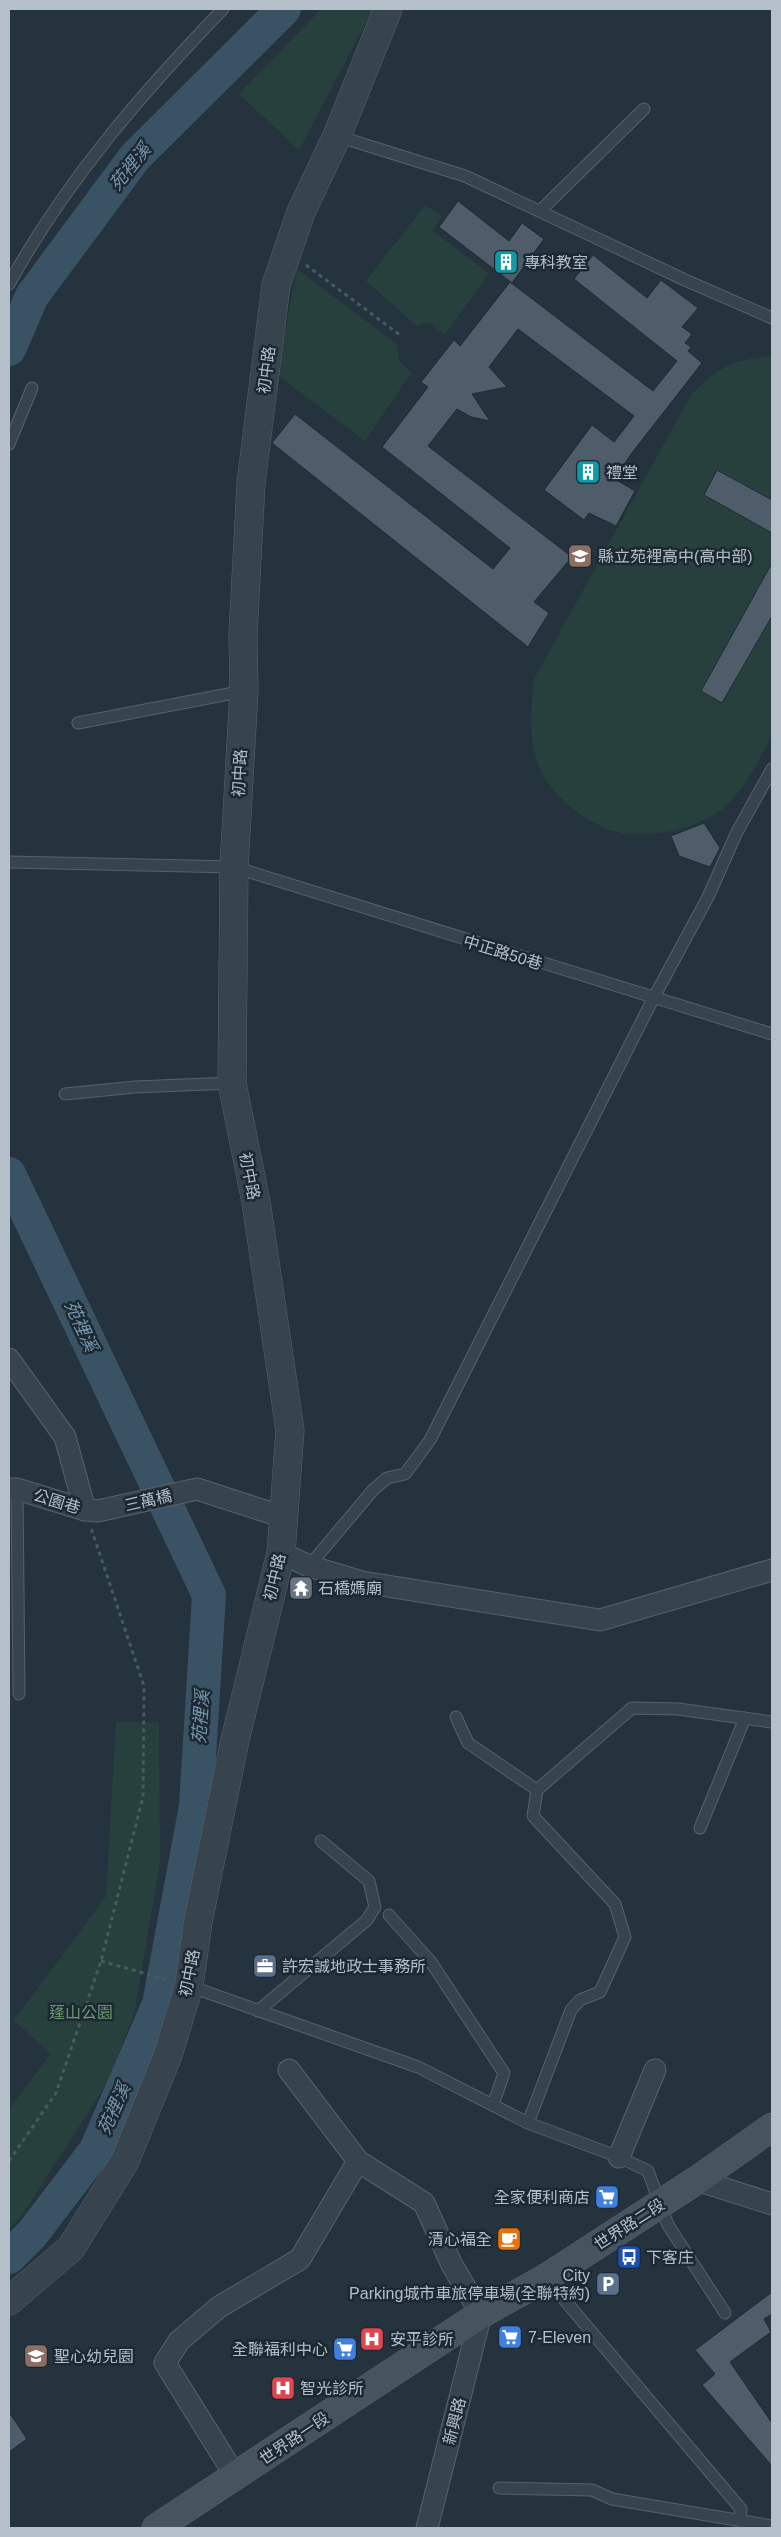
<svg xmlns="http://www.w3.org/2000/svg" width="781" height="2537" font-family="Helvetica,'Noto Sans TC',sans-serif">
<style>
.green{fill:#27403e}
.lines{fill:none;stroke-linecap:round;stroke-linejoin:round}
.river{stroke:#395264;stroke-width:34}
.building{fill:#4e5d69;stroke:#1f2b34}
.service-casing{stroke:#56626b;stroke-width:13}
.minor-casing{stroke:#56626b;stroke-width:23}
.tertiary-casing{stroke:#56626b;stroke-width:29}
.secondary-casing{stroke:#56626b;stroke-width:29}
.path{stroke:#465c5c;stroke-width:3;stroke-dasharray:4 4;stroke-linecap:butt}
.service{stroke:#38444d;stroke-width:11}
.minor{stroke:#38444d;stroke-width:21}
.tertiary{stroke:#38444d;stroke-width:28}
.secondary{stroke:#475460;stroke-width:28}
.labels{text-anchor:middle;stroke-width:5;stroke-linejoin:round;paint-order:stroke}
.poi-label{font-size:16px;fill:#b4bfc9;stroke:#1d2932;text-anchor:start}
.street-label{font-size:16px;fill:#b4bfc9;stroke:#1d2932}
.park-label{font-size:16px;fill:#6c996f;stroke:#1d2932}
.water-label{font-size:18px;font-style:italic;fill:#7595ab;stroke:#1d2932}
</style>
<rect width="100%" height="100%" fill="#24333d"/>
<g class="green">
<polygon points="321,9 373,9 299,150 239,94"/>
<polygon points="425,205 442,216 433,231 489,273 445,335 430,322 417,326 366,281"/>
<polygon points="297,269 397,344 399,360 411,373 365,441 277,375"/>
<path d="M772 356C772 455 772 555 772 655 772 671 776 724 771 736 760 761 739 799 715 814 690 829 659 836 629 834 595 832 549 796 538 764 528 737 531 707 534 679L691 395C721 365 730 361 772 356Z"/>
<polygon points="116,1721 159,1722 160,1863 135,2010 109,2080 21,2217 9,2228 9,2110 50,2054 14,2020 106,1896"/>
</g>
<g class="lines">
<g class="river">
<polyline points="9,349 32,296 135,157 284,9"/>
<polyline points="9,1174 209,1595 196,1806 159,2004 96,2150 32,2234 9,2257"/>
</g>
</g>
<g class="building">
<polygon points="458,201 509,241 522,223 544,239 512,283 439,227"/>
<polygon points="593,255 647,298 661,280 698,308 682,327 692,334 685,343 691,347 688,351 702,363 631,454 615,479 635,491 616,526 589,513 584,520 544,490 592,425 614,442 634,416 518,329 489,367 507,387 472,394 490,421 471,417 457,409 428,446 572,557 534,602 549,613 528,647 272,443 295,414 493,569 510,548 382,447 428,387 421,382 454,340 460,346 510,282 653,391 677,361 574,279"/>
<polygon points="717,470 772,500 772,533 704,495"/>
<polygon points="772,563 772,616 722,703 701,691"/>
<polygon points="704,823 720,848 710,867 679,856 671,836"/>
<polygon points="772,2292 772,2314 764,2319 771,2332 730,2362 772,2423 772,2466 702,2385 715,2374 695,2350"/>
<polygon points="9,2412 27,2439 9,2452"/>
</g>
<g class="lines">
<defs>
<g id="service">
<polyline points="337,136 465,176 685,280 772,318"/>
<polyline points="540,211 644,109"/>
<path d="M9 284C65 182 142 93 223 9"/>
<polyline points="9,444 32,388"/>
<polyline points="78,723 244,691"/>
<polyline points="9,862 234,867 772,1034"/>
<polyline points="65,1094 135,1087 232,1083"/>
<polyline points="17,1489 19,1694"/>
<polyline points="309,1566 373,1490 387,1478 405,1474 430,1440 653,999 708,897 737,832 772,769"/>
<polyline points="456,1717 468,1743 537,1790"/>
<polyline points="700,1828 745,1718"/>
<polyline points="389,1915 431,1962 504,2073 493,2105"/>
<polyline points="189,1986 418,2067 528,2123 619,2157 648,2171 668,2225 725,2313"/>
<polyline points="258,2011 367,1920 375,1907 369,1881 321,1841"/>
<polyline points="528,2123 571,2010 580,2000 600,1992 625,1937 615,1904 533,1816 537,1790 632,1708 678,1709 772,1722"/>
<polyline points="546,2278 741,2509 740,2522"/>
<polyline points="499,2488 592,2490 612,2499 772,2526"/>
</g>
<g id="minor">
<polyline points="9,1359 65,1437 85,1510"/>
<polyline points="9,1489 17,1489 85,1510 98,1511 197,1489 283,1517"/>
<polyline points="281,1553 309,1566 362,1582 600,1620 772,1570"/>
<polyline points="289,2070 358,2161 424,2203 452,2265 481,2314 427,2528"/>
<polyline points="619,2157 655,2070"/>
<polyline points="697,2180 772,2204"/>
<polyline points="236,2477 165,2363 179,2341 219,2307 300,2259 358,2161"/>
</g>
<polyline id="tertiary" points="9,2301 71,2248 125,2161 168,2055 189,1986 198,1922 235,1740 281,1553 290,1430 256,1202 232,1083 234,867 244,691 243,635 251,483 276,285 301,212 337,136 388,9"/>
<polyline id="secondary" points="156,2528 481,2314 546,2278 697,2180 772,2127"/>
</defs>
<use href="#service" class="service-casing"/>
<use href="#minor" class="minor-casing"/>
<use href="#tertiary" class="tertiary-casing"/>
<use href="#secondary" class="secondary-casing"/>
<g class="path">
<polyline points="306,265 400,335"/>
<polyline points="101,1961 168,1980"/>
<polyline points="9,2161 56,2093 101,1961 143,1797 144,1686 91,1528"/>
</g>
<use href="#service" class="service"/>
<use href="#minor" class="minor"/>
<use href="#tertiary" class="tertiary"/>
<use href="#secondary" class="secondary"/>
</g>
<defs>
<symbol id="building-square" viewBox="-11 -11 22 22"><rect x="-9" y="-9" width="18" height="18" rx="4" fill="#0f9aa8" stroke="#1d2932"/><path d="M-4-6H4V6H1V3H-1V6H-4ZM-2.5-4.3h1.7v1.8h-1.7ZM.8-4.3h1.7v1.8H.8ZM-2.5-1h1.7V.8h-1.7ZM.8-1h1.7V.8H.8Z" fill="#fff"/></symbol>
<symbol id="school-square" viewBox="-11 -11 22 22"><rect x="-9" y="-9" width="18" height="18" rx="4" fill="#8d6e63" stroke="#1d2932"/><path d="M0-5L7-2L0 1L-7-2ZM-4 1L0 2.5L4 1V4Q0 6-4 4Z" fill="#fff"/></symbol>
<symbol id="temple-square" viewBox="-11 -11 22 22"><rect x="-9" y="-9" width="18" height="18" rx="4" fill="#6b7280" stroke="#1d2932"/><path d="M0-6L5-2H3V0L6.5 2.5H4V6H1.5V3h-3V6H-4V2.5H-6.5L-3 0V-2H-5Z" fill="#fff"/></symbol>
<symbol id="office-square" viewBox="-11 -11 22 22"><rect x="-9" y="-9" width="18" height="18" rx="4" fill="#5c6f8a" stroke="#1d2932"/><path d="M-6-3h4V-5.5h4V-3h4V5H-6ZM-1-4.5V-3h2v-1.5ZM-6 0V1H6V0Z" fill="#fff"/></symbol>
<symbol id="supermarket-square" viewBox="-11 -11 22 22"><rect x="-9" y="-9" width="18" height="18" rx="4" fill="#3f7fe0" stroke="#1d2932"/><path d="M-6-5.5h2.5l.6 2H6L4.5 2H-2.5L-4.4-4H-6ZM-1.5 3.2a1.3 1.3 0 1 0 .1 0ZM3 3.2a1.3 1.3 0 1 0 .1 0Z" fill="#fff"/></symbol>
<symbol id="cafe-square" viewBox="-11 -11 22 22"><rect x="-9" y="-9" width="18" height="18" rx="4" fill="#e8710a" stroke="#1d2932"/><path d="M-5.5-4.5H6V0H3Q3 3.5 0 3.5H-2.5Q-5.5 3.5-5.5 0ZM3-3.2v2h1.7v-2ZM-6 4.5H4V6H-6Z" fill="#fff"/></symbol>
<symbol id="bus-square" viewBox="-11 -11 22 22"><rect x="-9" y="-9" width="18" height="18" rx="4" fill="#1a4fb4" stroke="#1d2932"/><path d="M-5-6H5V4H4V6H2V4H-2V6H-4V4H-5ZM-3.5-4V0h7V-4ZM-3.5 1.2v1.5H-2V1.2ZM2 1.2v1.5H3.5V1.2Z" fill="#fff"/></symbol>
<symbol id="parking-square" viewBox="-11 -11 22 22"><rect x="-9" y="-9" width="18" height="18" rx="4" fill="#5c6f8a" stroke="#1d2932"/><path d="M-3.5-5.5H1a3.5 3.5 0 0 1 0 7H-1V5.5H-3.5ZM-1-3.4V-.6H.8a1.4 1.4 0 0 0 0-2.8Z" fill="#fff"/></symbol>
<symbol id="hospital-square" viewBox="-11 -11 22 22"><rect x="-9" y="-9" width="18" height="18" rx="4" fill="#e0444e" stroke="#1d2932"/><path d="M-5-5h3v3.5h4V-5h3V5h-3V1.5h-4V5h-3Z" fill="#fff"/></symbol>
</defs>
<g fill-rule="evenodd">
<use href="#building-square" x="492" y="248" width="28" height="28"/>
<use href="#building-square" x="574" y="458" width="28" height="28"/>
<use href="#school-square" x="566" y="542" width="28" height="28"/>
<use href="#temple-square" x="287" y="1574" width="28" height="28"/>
<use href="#office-square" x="251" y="1952" width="28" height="28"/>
<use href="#supermarket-square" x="593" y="2183" width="28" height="28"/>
<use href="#cafe-square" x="495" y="2225" width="28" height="28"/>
<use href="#bus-square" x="615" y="2243" width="28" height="28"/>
<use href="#parking-square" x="594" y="2270" width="28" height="28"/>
<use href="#supermarket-square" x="496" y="2323" width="28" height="28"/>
<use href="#hospital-square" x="358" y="2325" width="28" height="28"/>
<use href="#supermarket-square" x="331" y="2335" width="28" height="28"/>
<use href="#school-square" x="22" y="2342" width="28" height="28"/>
<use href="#hospital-square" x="269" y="2374" width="28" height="28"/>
</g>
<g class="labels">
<g class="poi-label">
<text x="524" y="268">專科教室</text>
<text x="606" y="478">禮堂</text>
<text x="598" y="562">縣立苑裡高中(高中部)</text>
<text x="318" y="1594">石橋媽廟</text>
<text x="282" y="1972">許宏誠地政士事務所</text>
<text x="590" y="2203" text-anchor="end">全家便利商店</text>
<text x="492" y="2245" text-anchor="end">清心福全</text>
<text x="646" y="2263">下客庄</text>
<text x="590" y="2281" text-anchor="end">City<tspan x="590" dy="18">Parking城市車旅停車場(全聯特約)</tspan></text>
<text x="528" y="2343">7-Eleven</text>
<text x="390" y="2345">安平診所</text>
<text x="328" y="2355" text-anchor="end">全聯福利中心</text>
<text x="54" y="2362">聖心幼兒園</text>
<text x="300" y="2394">智光診所</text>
</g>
<g class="street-label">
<text transform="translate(266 370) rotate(-83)" y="6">初中路</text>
<text transform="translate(239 773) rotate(-87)" y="6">初中路</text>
<text transform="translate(503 952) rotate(17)" y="6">中正路50巷</text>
<text transform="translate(250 1176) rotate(79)" y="6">初中路</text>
<text transform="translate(148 1500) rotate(-13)" y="6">三萬橋</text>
<text transform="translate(57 1501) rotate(17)" y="6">公園巷</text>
<text transform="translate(274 1577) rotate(-77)" y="6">初中路</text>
<text transform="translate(189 1973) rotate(-79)" y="6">初中路</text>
<text transform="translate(629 2224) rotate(-33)" y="6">世界路二段</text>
<text transform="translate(454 2421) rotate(-76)" y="6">新興路</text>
<text transform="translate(294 2438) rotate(-34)" y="6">世界路一段</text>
</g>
<g class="park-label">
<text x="81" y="2018">蓬山公園</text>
</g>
<g class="water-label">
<text transform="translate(130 167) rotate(-51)" y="6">苑裡溪</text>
<text transform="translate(81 1326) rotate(65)" y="6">苑裡溪</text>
<text transform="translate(201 1717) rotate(-86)" y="6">苑裡溪</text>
<text transform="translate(114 2109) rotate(-66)" y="6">苑裡溪</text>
</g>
</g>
<rect width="781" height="2537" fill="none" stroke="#b4bfc9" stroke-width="20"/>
</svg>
